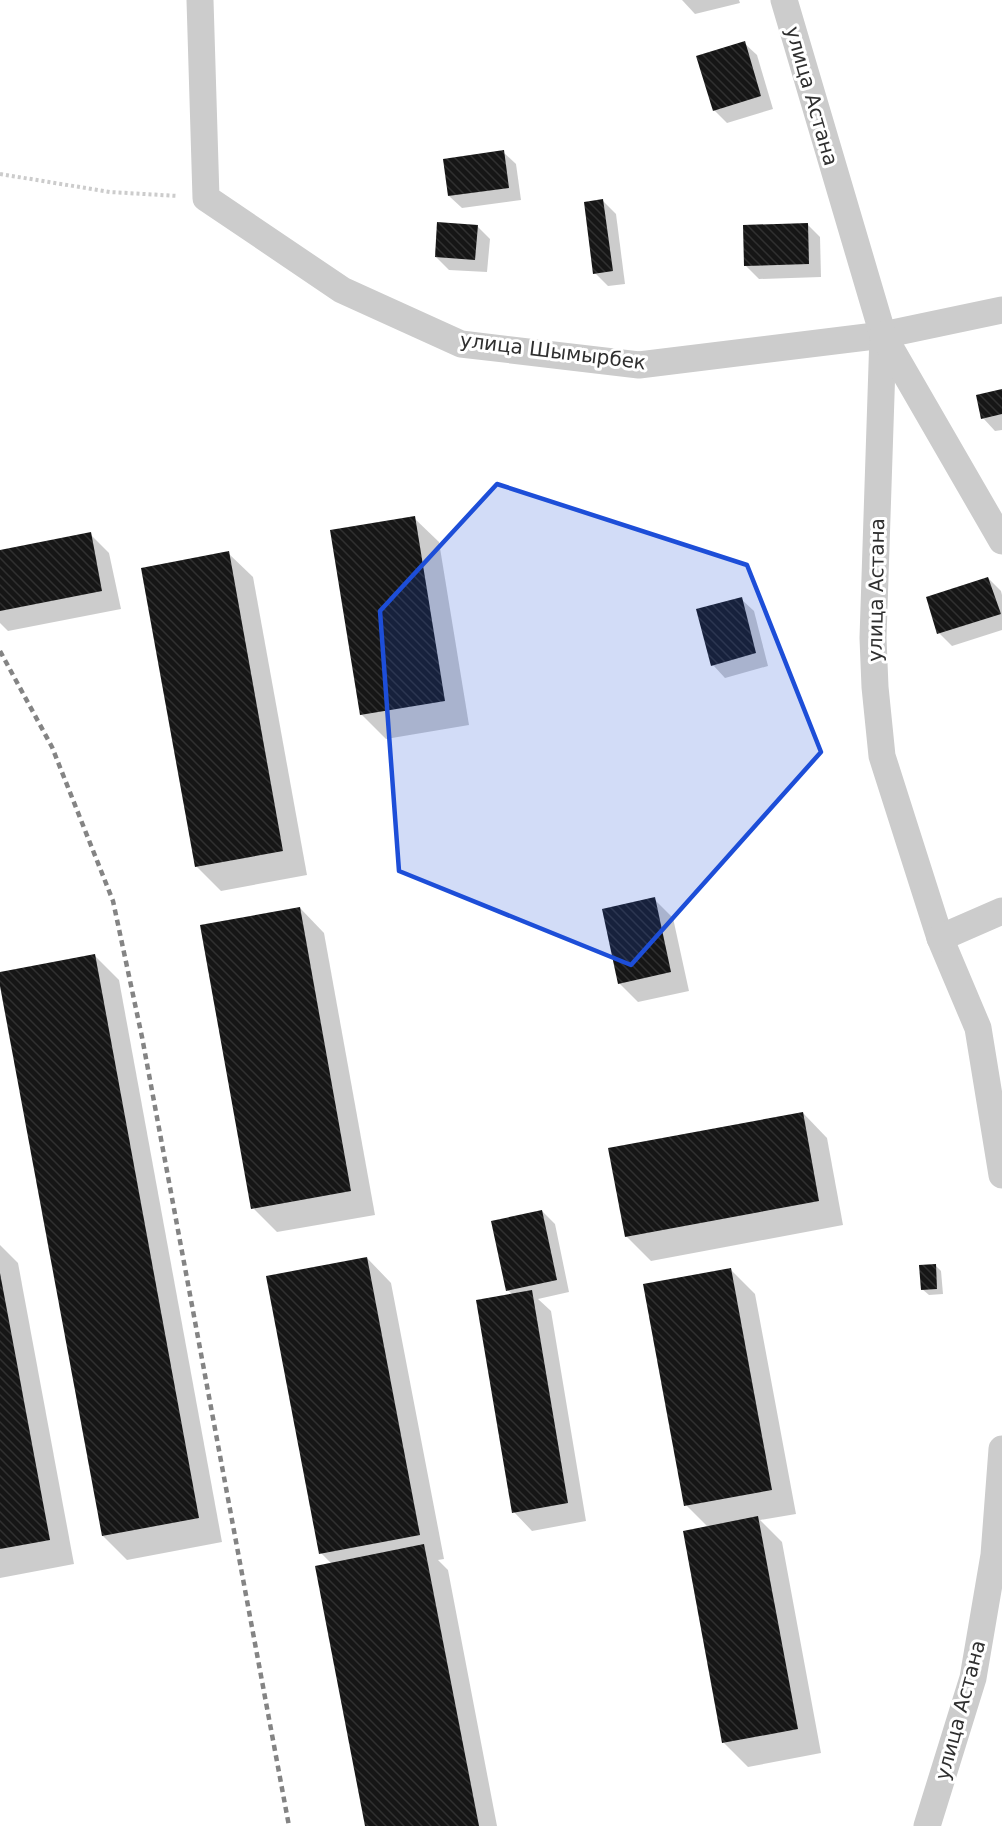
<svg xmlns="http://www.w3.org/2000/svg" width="1002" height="1826" font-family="'DejaVu Sans',sans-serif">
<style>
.shadow{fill:#0003}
.building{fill:url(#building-back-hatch)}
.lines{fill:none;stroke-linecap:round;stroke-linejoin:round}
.path{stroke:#ccc;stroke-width:4;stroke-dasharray:3 3;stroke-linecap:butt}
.minor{stroke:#ccc;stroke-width:27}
.rail{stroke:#848484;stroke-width:4.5;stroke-dasharray:6 4.5;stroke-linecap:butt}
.marked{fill:#1d4ed8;fill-opacity:0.2;stroke:#1d4ed8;stroke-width:4.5;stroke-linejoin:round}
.labels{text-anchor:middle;stroke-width:6;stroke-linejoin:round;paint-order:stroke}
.street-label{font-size:20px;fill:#2f2f2f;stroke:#fff}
</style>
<defs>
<pattern id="building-back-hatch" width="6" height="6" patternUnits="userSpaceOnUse" patternTransform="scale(1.5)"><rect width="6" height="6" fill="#161616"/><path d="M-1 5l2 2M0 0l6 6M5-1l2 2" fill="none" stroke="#303030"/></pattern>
</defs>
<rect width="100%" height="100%" fill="#fff"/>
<g class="shadow">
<polygon points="682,0 739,0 740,3 695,14"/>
<polygon points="744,43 757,55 773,109 727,123 714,110"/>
<polygon points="503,152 516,164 521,200 462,208 449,196"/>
<polygon points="603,201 616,214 625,284 608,286 595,273"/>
<polygon points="807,224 820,237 821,277 759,279 746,266"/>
<polygon points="477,226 490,239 487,272 449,270 436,257"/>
<polygon points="1002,390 1002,430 995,431 983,418"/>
<polygon points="414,518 439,542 469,725 386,739 361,714"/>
<polygon points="90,534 109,553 121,609 8,631 0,623 0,551"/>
<polygon points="228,553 253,577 307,875 221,891 196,866"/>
<polygon points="988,578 1001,591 1002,595 1002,630 952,646 939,633"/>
<polygon points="741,599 754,611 768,666 725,678 713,665"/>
<polygon points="654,899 673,918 689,991 638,1002 619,983"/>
<polygon points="300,908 324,933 375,1215 277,1232 253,1208"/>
<polygon points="95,956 119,980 222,1542 127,1560 103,1536 0,977 0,973"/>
<polygon points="803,1113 827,1138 843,1225 651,1261 626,1236"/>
<polygon points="542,1211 555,1224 569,1292 538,1299 551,1311 586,1521 532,1531 514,1512 513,1295 508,1290"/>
<polygon points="0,1245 18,1263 74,1564 0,1578"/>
<polygon points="367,1258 391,1283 444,1559 438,1560 448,1570 497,1826 367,1826 332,1564 321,1553"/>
<polygon points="935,1265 941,1271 943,1294 929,1295 922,1289"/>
<polygon points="730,1269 755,1294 796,1514 760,1520 782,1542 821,1753 748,1767 724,1743 708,1527 686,1505"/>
</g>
<g class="building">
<polygon points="745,41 761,96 713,111 696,56"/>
<polygon points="504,150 509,188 448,196 443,159"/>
<polygon points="603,199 613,271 593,274 584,202"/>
<polygon points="437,222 478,225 475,260 435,257"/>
<polygon points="808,223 809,264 744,266 743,225"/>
<polygon points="1002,389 1002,414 981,419 976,395"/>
<polygon points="415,516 445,701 360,715 330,530"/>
<polygon points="91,532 102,591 0,611 0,550"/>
<polygon points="229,551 283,851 195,867 141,568"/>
<polygon points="988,577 1001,614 937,634 926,597"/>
<polygon points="742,597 756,653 711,666 696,609"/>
<polygon points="655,897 671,972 618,984 602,909"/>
<polygon points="300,907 351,1191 251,1209 200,925"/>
<polygon points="95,954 199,1518 102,1536 0,986 0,972"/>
<polygon points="803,1112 819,1201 625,1237 608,1148"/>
<polygon points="542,1210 557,1280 506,1291 491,1221"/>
<polygon points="367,1257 420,1535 319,1554 266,1276"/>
<polygon points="936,1264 937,1289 921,1290 919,1265"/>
<polygon points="731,1268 772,1490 684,1506 643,1284"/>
<polygon points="0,1273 50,1540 0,1549"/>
<polygon points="532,1290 568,1503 512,1513 476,1300"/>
<polygon points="758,1516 798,1729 722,1743 683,1531"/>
<polygon points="424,1544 479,1826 365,1826 315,1566"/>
</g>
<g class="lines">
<polyline class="path" points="0,174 110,192 178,196"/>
<g class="minor">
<polyline points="200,0 206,198 342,290 461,344 639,365 883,335 1002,310"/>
<polyline points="784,0 883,335 873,638 875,687 882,756 940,938 978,1028 1002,1175"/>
<polyline points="883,335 1002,541"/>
<polyline points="940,938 1002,911"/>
<polyline points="927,1826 973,1678 994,1555 1002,1449"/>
</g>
<polyline class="rail" points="0,651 52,747 113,901 142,1037 289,1826"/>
</g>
<path class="marked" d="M497 484 747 565 821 752 631 965 399 871 380 611Z"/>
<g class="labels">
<g class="street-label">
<text transform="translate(812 96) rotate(74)" y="7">улица Астана</text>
<text transform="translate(553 351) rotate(7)" y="7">улица Шымырбек</text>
<text transform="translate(876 590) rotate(-89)" y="7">улица Астана</text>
<text transform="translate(960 1710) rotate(-75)" y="7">улица Астана</text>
</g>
</g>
</svg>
